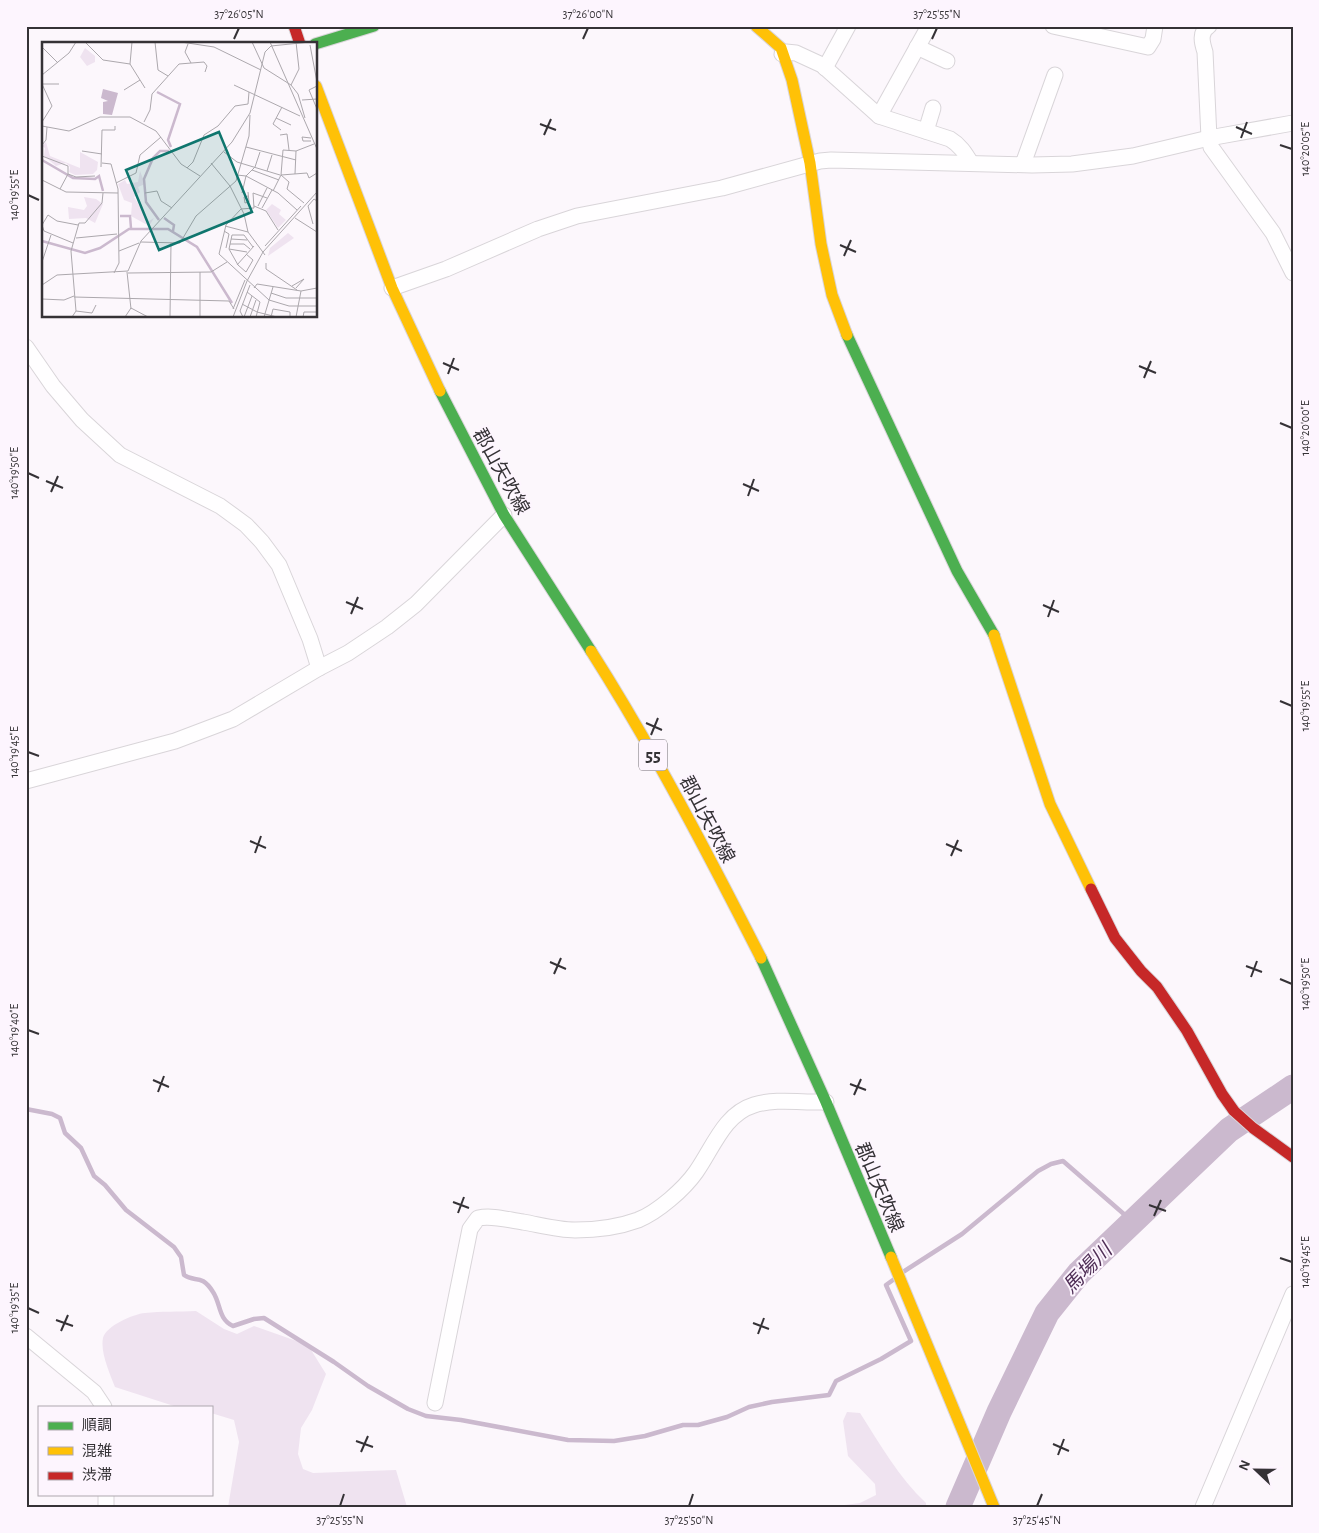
<svg xmlns="http://www.w3.org/2000/svg" width="1319" height="1533" font-family="'Alegreya Sans','Noto Sans JP',sans-serif">
<style>
.green{fill:#efe3f0}
.lines{fill:none;stroke-linecap:round;stroke-linejoin:round}
.stream{stroke:#cbb9ce;stroke-width:4.5}
.river{stroke:#cbb9ce;stroke-width:25}
.street-casing{stroke:#d9d5d9;stroke-width:17}
.fast-casing{stroke:#d9d5d9;stroke-width:13}
.slow-casing{stroke:#d9d5d9;stroke-width:13}
.jam-casing{stroke:#d9d5d9;stroke-width:13}
.street{stroke:#fffeff;stroke-width:15}
.fast{stroke:#4caf50;stroke-width:11}
.slow{stroke:#ffc107;stroke-width:11}
.jam{stroke:#c62828;stroke-width:11}
.ticks{fill:none;stroke:#353236;stroke-width:2}
.labels{text-anchor:middle;stroke-width:4;stroke-linejoin:round;paint-order:stroke}
.shield{fill:#fdf5fe;stroke:#716c72;stroke-width:1}
.shield-label{font-size:18px;font-weight:bold;fill:#353236}
.street-label{font-size:19px;fill:#353236;stroke:#fdf5fe}
.water-label{font-size:20px;font-style:italic;fill:#502f57;stroke:#fdf5fe}
.inset-river{fill:none;stroke:#cbb9ce;stroke-width:2.5}
.inset-road{fill:none;stroke:#aca8ad;stroke-width:1}
.view{fill:#0f766e;fill-opacity:0.15;stroke:#0f766e;stroke-width:2.5}
.inset-edge{fill:none;stroke:#353236;stroke-width:2.5}
.neatline{fill:none;stroke:#353236;stroke-width:2}
.ticks-label{font-size:12px;text-anchor:middle;fill:#353236}
</style>
<rect width="100%" height="100%" fill="#fcf7fc"/>
<g class="green">
<path d="M196 1311 224 1329 237 1334 254 1326 308 1345 326 1374 312 1410 301 1428 298 1454 303 1469 313 1473 396 1470 407 1507H228L239 1442 234 1420 211 1413V1407H177L115 1387C110 1374 100 1352 103 1338 106 1326 133 1314 145 1313 161 1311 179 1312 196 1311Z"/>
<path d="M847 1412 860 1413C880 1444 899 1478 926 1503V1507H829L860 1503 876 1495 875 1484 848 1456 843 1421Z"/>
</g>
<g class="lines">
<g class="stream">
<path d="M26 1109 52 1114 60 1118 65 1133 81 1148 94 1176 105 1185 126 1210 174 1247 181 1257 184 1275C195 1283 201 1273 213 1292 221 1304 218 1319 233 1326L254 1319 264 1318 334 1362 368 1386 408 1409 426 1416 461 1420 568 1440 614 1441 645 1436 683 1425H698L727 1417 749 1407 772 1402 829 1395 836 1381 881 1359 911 1341 886 1285 893 1280"/>
<polyline points="903,1272 962,1234 1038,1171 1051,1164 1063,1161 1133,1222"/>
</g>
<polyline class="river" points="958,1507 999,1412 1047,1313 1079,1273 1229,1130 1293,1087"/>
<defs>
<g id="street">
<polyline points="1053,26 1148,47 1153,39 1155,26"/>
<path d="M1209 26C1199 32 1202 43 1205 52L1209 138 1211 147 1273 233 1293 273"/>
<polyline points="917,47 947,61"/>
<path d="M782 54 786 52 796 53 822 65 879 116 950 139C960 145 965 153 971 163"/>
<polyline points="825,68 848,26"/>
<polyline points="879,116 929,26"/>
<polyline points="926,131 933,108"/>
<polyline points="1023,164 1055,75"/>
<polyline points="392,288 446,269 538,229 577,216 722,188 820,161 831,160 1032,165 1072,164 1133,156 1209,138 1293,123"/>
<polyline points="26,347 53,386 82,420 120,455 220,506 246,525 262,542 279,565 310,639 319,668"/>
<polyline points="26,781 175,741 233,719 319,668 348,653 387,627 416,604 504,515"/>
<polyline points="26,1336 94,1392 104,1407"/>
<path d="M435 1403 470 1229 478 1218C493 1215 508 1220 523 1222 540 1225 558 1230 575 1230 596 1230 619 1227 638 1220 658 1212 684 1189 696 1172 713 1148 724 1114 754 1105 776 1098 803 1103 826 1102"/>
<polyline points="106,1507 106,1494"/>
<polyline points="1203,1507 1293,1294"/>
</g>
<g id="fast">
<polyline points="315,44 374,26"/>
<polyline points="847,335 957,571 994,635"/>
<polyline points="440,391 504,515 591,651"/>
<polyline points="761,958 826,1102 891,1257"/>
</g>
<g id="slow">
<polyline points="756,26 781,48 792,80 810,163 821,244 832,295 847,335"/>
<polyline points="316,86 392,288 440,391"/>
<polyline points="994,635 1050,804 1091,889"/>
<path d="M591 651C654 750 708 854 761 958"/>
<polyline points="891,1257 994,1507"/>
</g>
<g id="jam">
<polyline points="294,26 300,44"/>
<polyline points="1091,889 1115,938 1141,971 1157,987 1187,1031 1222,1094 1234,1111 1253,1128 1293,1157"/>
</g>
</defs>
<use href="#street" class="street-casing"/>
<use href="#fast" class="fast-casing"/>
<use href="#slow" class="slow-casing"/>
<use href="#jam" class="jam-casing"/>
<use href="#street" class="street"/>
<use href="#fast" class="fast"/>
<use href="#slow" class="slow"/>
<use href="#jam" class="jam"/>
</g>
<path class="ticks" d="M234 39 239 28M583 39 588 28M932 39 937 28M540 124 556 130M1236 127 1252 134M544 135 551 119M1241 138 1247 122M1280 145 1292 149M28 195 39 200M840 245 856 252M844 256 851 240M443 363 459 370M1139 366 1156 373M448 374 454 358M1144 378 1151 361M1280 423 1292 428M28 473 39 478M46 481 63 488M743 484 759 491M51 492 58 476M748 496 754 479M346 602 363 609M1043 605 1059 612M351 614 358 597M1048 617 1054 600M1280 701 1292 706M646 723 662 730M651 735 658 718M28 752 39 756M250 841 266 848M946 844 962 851M255 853 261 836M951 856 958 840M550 962 566 969M1246 966 1262 972M554 974 561 958M1251 977 1257 961M1280 979 1292 984M28 1030 39 1034M153 1080 169 1087M850 1084 866 1090M158 1092 164 1076M854 1095 861 1079M453 1202 469 1208M1149 1205 1166 1211M458 1213 464 1197M1154 1216 1161 1200M1280 1258 1292 1262M28 1308 39 1313M56 1320 73 1326M753 1323 769 1329M61 1331 68 1315M758 1334 764 1318M356 1441 373 1447M1053 1444 1069 1451M361 1452 368 1436M1058 1455 1064 1439M340 1506 344 1494M689 1506 693 1494M1037 1506 1042 1494"/>
<g class="labels">
<rect class="shield" x="639" y="739.5" width="28" height="31" rx="4"/>
<g class="shield-label">
<text x="653" y="761">55</text>
</g>
<g class="street-label">
<text transform="translate(502 471) rotate(61)" y="7">郡山矢吹線</text>
<text transform="translate(708 819) rotate(62)" y="7">郡山矢吹線</text>
<text transform="translate(880 1187) rotate(67)" y="7">郡山矢吹線</text>
</g>
<g class="water-label">
<text transform="translate(1087 1268) rotate(-46)" y="7">馬場川</text>
</g>
</g>
<g transform="translate(42 42)">
<rect width="275" height="275" fill="#fcf7fc"/>
<path d="M43 6 53 14V20L45 24 38 15ZM4 100 8 114 38 126V110L56 120 55 128 51 132 33 133 27 130 28 125 24 121 14 124 2 114 3 106 0 104ZM98 129 103 142 96 145 98 150 92 155 107 179 112 176 107 184 89 174 90 161 82 158 76 142 83 138 85 142 96 140ZM42 155 54 157 61 162 53 181 44 176 27 177 26 165 42 168 45 164ZM230 162 239 168 237 172 244 178 236 186 224 168ZM246 191 252 196 226 214 228 206Z" fill="#efe3f0"/>
<path d="M61 47 76 51 70 73 61 72V60L66 59 59 56Z" fill="#cbb9ce"/>
<path class="inset-river" d="M115 50 138 62 126 98 129 105M0 118 31 136 53 137 57 134 61 149M78 174H88L89 186M122 176 132 183 131 189M117 178 104 160 102 137 111 116 118 109H127M0 199 43 211 58 206 87 187H126L155 205 190 261"/>
<path class="inset-road" d="M43 0 61 18 88 22M90 0 88 22 103 46M113 0 116 28 126 34M139 0 172 5 219 28M210 0 222 26 249 43 256 52 263 76M228 0 275 107M146 2 143 10 149 21M268 3 275 40M229 4 268 0M0 5 16 21M0 33 27 11 34 0M0 42 10 64 0 80M0 42H17M192 43 258 74M249 43 257 27 254 0M275 44 267 48 275 67M82 48 98 38M260 58 275 57M234 76 249 83M102 80 108 68 110 52 137 22 162 20 165 24 163 30M0 84 27 89 58 75H88L114 89 139 122 158 134M239 88 231 82 240 65M238 93 245 92 247 108M269 96 260 95 261 99H269M0 103 4 98 5 85M204 105 254 118M40 109 60 112M182 110 195 120 238 133M0 114 26 124V132L18 147M60 121 69 122 76 147 77 221 72 231M169 121 188 144 202 172 206 190 223 213M59 125 60 88H73V84M145 126 151 120 162 93 176 84 193 64 206 62 207 50M210 128 237 138M225 129 230 113M26 132 34 135 53 134M253 132 254 109M195 133 204 134 236 151 255 168M239 133 265 131 267 136 275 131M239 133 247 140 245 147 262 161M0 138 24 150 76 151M74 141 94 131 98 113 119 95M231 149 239 133 241 108 254 109 272 102M206 150 207 160 203 161 202 155 206 154M103 151 115 149 119 159 130 166M200 151 204 134 213 125 218 110M225 156 211 151 212 166 199 167 184 183 177 212 227 258 247 264H275M212 164 224 169 236 188M216 164 225 146M220 166 230 148M253 176 275 190M43 181 60 161 61 151M271 182 266 164 272 157 275 159M183 184 206 190M2 189 0 183 6 173 15 179 36 183M2 189 31 201M182 189 187 192 184 206M34 196 75 192M189 197 205 198M99 200 138 201 154 174 194 139 207 94 208 73M188 202H202L208 207M223 204 259 164M187 207 205 210M77 209 97 201M204 212 211 218 204 230 196 223 187 207 190 193H202L211 205M0 220 9 193M224 221V227L255 248M195 223 212 204M85 230 89 267M86 231 169 230 185 220M0 243 15 233 86 229 99 199 190 100 208 71 223 10 229 4M250 244 262 237 254 246M212 246 215 242 259 249 275 246M205 250 218 260 214 275M229 251 244 256H275M32 255 187 259 192 267M0 257 22 258 32 254M200 262 215 270 235 275M191 267 203 238M34 269 50 271 54 263M30 275 34 269 29 209 37 181H43M83 275 89 266 106 275M128 275 129 201M158 275V230M191 275 205 239 221 210 275 150M201 275 198 269 208 243M202 275 210 254M208 275 214 258M222 275 231 245M229 275 231 267 248 270V275M254 275 259 249M261 275 262 270H275"/>
<path class="view" d="M177 90 210 170 117 208 84 128Z"/>
<rect width="275" height="275" class="inset-edge"/>
</g>
<rect width="1319" height="1533" fill="none" stroke="#fdf5fe" stroke-width="55"/>
<rect x="38" y="1406" width="175" height="90" fill="#fdf5fe" stroke="#ada7ae"/>
<rect x="48" y="1422" width="25" height="8" fill="#4caf50" stroke="#ada7ae"/>
<text x="82" y="1430" font-size="15" fill="#353236">順調</text>
<rect x="48" y="1447" width="25" height="8" fill="#ffc107" stroke="#ada7ae"/>
<text x="82" y="1456" font-size="15" fill="#353236">混雑</text>
<rect x="48" y="1472" width="25" height="8" fill="#c62828" stroke="#ada7ae"/>
<text x="82" y="1480" font-size="15" fill="#353236">渋滞</text>
<g transform="translate(1256 1470) rotate(292)" stroke="#fdf5fe" stroke-width="4" paint-order="stroke">
<path d="M0-4L9 19L0 12L-9 19Z" fill="#353236"/>
<text y="-8" font-size="14" font-weight="bold" text-anchor="middle" fill="#353236">N</text>
</g>
<rect x="28" y="28" width="1264" height="1478" class="neatline"/>
<g class="ticks-label">
<text x="239" y="18">37°26'05"N</text>
<text x="588" y="18">37°26'00"N</text>
<text x="937" y="18">37°25'55"N</text>
<text transform="translate(1305 149) rotate(-90)" y="4">140°20'05"E</text>
<text transform="translate(14 195) rotate(-90)" y="4">140°19'55"E</text>
<text transform="translate(1305 428) rotate(-90)" y="4">140°20'00"E</text>
<text transform="translate(14 473) rotate(-90)" y="4">140°19'50"E</text>
<text transform="translate(1305 706) rotate(-90)" y="4">140°19'55"E</text>
<text transform="translate(14 752) rotate(-90)" y="4">140°19'45"E</text>
<text transform="translate(1305 984) rotate(-90)" y="4">140°19'50"E</text>
<text transform="translate(14 1030) rotate(-90)" y="4">140°19'40"E</text>
<text transform="translate(1305 1262) rotate(-90)" y="4">140°19'45"E</text>
<text transform="translate(14 1308) rotate(-90)" y="4">140°19'35"E</text>
<text x="340" y="1524">37°25'55"N</text>
<text x="689" y="1524">37°25'50"N</text>
<text x="1037" y="1524">37°25'45"N</text>
</g>
</svg>
